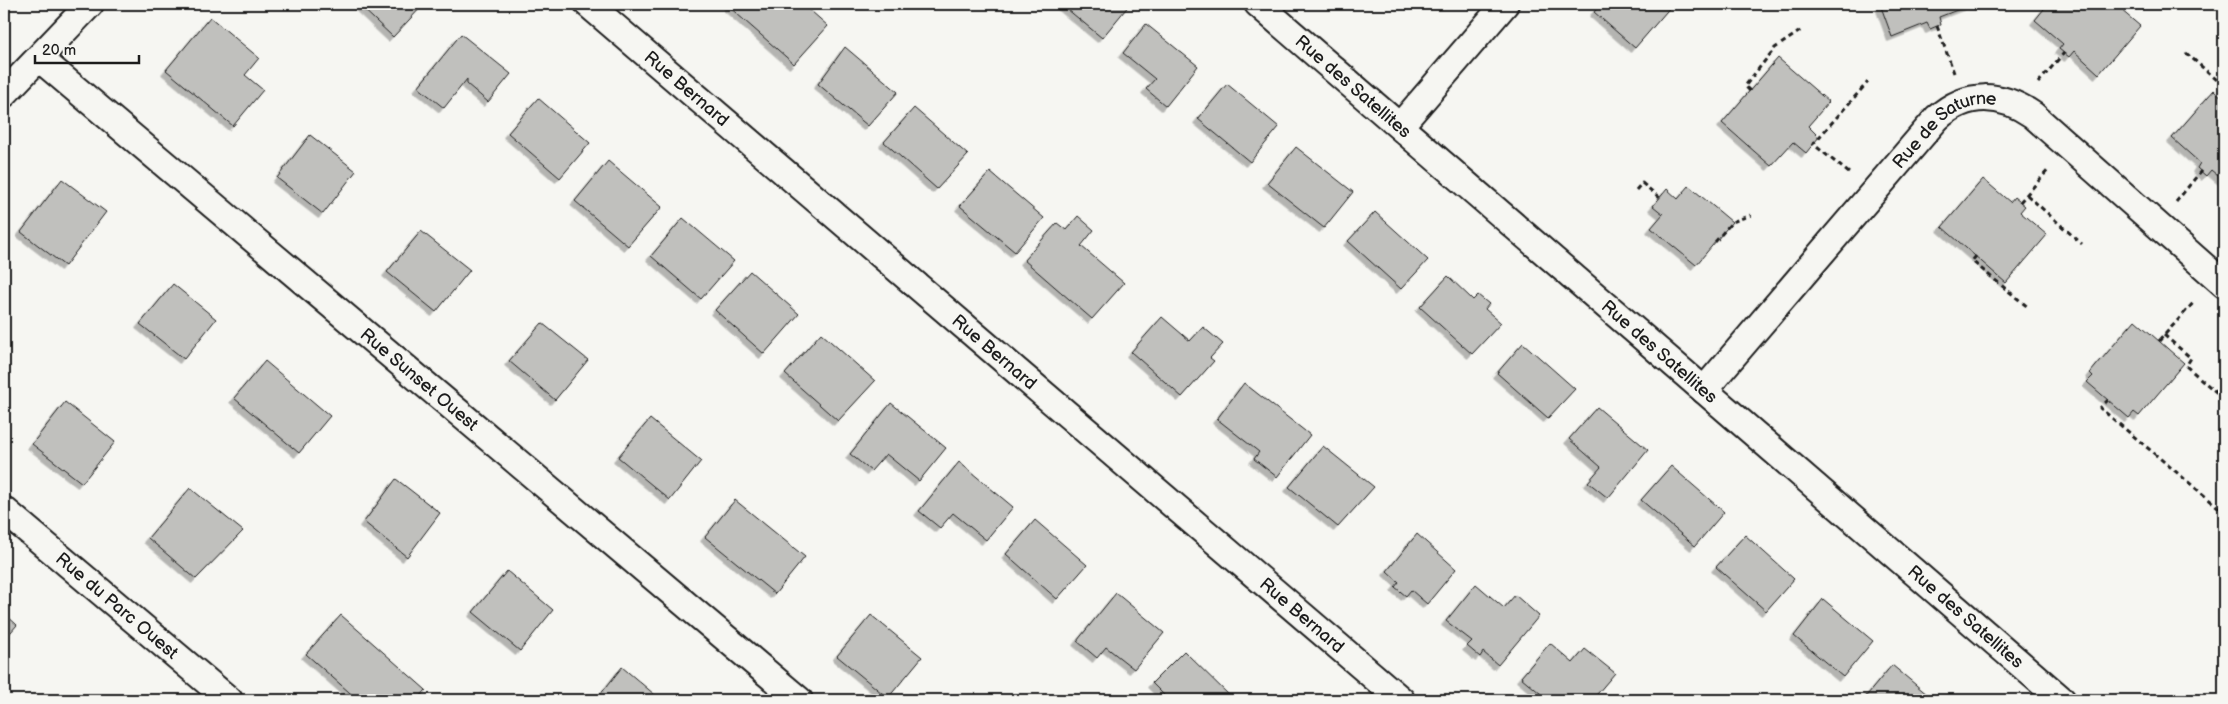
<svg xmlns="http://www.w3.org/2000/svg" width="2228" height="704" font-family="'Balsamiq Sans',sans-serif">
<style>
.building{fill:#c0c0bd;stroke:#1c1c1c;filter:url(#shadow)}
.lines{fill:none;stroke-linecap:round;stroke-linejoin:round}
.minor-casing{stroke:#1c1c1c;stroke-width:30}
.path{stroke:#1c1c1c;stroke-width:3;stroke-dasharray:5 4;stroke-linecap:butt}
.minor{stroke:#f6f6f2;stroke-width:26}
.labels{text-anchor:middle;stroke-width:4;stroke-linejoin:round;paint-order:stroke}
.street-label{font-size:18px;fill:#1c1c1c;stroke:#f6f6f2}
</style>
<defs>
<filter id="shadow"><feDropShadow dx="-4.5" dy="4.5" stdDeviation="0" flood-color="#0004"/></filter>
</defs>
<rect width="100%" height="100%" fill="#f6f6f2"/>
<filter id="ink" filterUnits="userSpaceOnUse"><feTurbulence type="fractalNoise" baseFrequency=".02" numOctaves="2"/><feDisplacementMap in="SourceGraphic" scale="10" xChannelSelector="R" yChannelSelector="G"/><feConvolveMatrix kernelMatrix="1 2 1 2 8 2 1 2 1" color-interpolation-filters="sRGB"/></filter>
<g filter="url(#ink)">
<g class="building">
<polygon points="358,4 424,4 393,37"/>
<polygon points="730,4 803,4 828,26 794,64 728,6"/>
<polygon points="1061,4 1130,4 1102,38"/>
<polygon points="1601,4 1673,4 1635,48 1594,12"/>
<polygon points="1880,4 1970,4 1970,5 1939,17 1941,25 1937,26 1930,29 1927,23 1892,37"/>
<polygon points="2048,4 2114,4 2140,26 2099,74 2074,51 2069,57 2059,49 2063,44 2035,20"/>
<polygon points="210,17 259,58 245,75 263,90 233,126 166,70"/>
<polygon points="1146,24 1198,66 1166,106 1146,89 1155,79 1123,53"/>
<polygon points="461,34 511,74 488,102 467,84 467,79 444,108 418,87"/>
<polygon points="845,47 898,92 868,126 818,84"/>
<polygon points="1778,58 1829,102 1808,126 1819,137 1806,153 1793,142 1771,166 1722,123"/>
<polygon points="1227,84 1279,127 1250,162 1198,119"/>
<polygon points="2214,90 2224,99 2224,181 2211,170 2206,176 2197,168 2200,163 2172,138"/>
<polygon points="538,98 590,143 560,178 508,133"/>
<polygon points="914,108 968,155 937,189 884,142"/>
<polygon points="310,135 356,171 323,214 277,178"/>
<polygon points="1296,147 1353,192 1324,228 1267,183"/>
<polygon points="608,161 662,207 628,246 575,201"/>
<polygon points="990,172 1044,218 1015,252 960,206"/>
<polygon points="62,179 106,212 65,266 21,232"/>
<polygon points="1983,179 2010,202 2014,197 2025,206 2020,212 2047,235 2006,283 1942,227"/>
<polygon points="1689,186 1732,222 1696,265 1651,228 1663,214 1653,206 1667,189 1678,199"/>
<polygon points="1375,212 1428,260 1401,289 1348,241"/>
<polygon points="1078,216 1094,230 1081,246 1124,283 1092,319 1024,260 1057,223 1066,230"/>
<polygon points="683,218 734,261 701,299 651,256"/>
<polygon points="421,231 470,270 436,312 387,272"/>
<polygon points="750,271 799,314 764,354 715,310"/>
<polygon points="1448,276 1473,300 1478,295 1489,304 1485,309 1501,323 1472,354 1420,307"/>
<polygon points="173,284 216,319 184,359 140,324"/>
<polygon points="1162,317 1190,341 1203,327 1223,344 1210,358 1214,361 1182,397 1131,352"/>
<polygon points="2135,320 2184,363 2139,416 2134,412 2129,418 2087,382 2093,376 2090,373"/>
<polygon points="542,323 588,360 555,400 509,361"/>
<polygon points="821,333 875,381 838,421 785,374"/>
<polygon points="1523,343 1575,389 1548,418 1497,373"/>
<polygon points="265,361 330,416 299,453 234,398"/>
<polygon points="1244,383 1310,435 1277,477 1254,459 1259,452 1217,419"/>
<polygon points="65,402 115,442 82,483 32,444"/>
<polygon points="891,403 946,448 919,481 886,454 871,471 850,454"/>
<polygon points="1597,407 1648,450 1608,498 1588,482 1601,467 1569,439"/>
<polygon points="650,419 701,461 670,500 618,457"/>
<polygon points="1323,446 1374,487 1338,527 1289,487"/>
<polygon points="959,462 1013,507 986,540 953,513 940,528 919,511"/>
<polygon points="1671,466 1724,512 1695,546 1641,500"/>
<polygon points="396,479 440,513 407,557 364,522"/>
<polygon points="190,488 243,531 196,579 148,538"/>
<polygon points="735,500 805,557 775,594 705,537"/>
<polygon points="1035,520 1087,565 1057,599 1006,554"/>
<polygon points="1417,534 1456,569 1427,604 1411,590 1406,596 1395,587 1399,582 1387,571"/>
<polygon points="1745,535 1794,579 1766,611 1716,567"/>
<polygon points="507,571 553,610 520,651 473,612"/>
<polygon points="1476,584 1504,608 1515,595 1539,616 1498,665 1483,652 1480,657 1467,646 1472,641 1446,621"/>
<polygon points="1116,593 1164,633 1134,669 1106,647 1097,658 1077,641"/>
<polygon points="1823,599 1873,641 1843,677 1794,636"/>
<polygon points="4,613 17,625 4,640"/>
<polygon points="341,615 426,690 417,700 358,700 306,654"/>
<polygon points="871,615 922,657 888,698 837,656"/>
<polygon points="1550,643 1573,663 1585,649 1615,673 1592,700 1548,700 1521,677"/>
<polygon points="1184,651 1234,700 1169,700 1152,683"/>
<polygon points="1892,665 1934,700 1863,700"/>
<polygon points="622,667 661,700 596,700"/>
</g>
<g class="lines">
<defs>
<g id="minor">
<path id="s1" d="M588 4 1401 700"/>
<path id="s2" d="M1258 4 2062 700"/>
<path id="s3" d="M39 58 799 700"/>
<polyline points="4,94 90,4"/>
<polyline points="1400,126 1505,4"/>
<path id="s4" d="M1704 390 1937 118C1967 91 2001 93 2033 115L2224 284"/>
<path id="s5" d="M4 510 229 700"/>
</g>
</defs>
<use href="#minor" class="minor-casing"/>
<g class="path">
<polyline points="1937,26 1954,73"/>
<polyline points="2186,53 2224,86"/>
<polyline points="2038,83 2064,53"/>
<polyline points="1750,91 1745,86 1775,48 1803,29"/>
<polyline points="1849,173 1813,144 1868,82"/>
<polyline points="1636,190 1642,183 1660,198"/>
<polyline points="2027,195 2082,244"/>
<polyline points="2020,202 2049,169"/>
<polyline points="2176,202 2201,171"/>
<polyline points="1715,242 1732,222 1751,215"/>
<polyline points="1976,256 1972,261 2029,308"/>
<polyline points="2164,335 2191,358 2186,366 2224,399"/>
<polyline points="2159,341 2195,301"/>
<polyline points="2108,400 2100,408 2224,512"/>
</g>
<use href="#minor" class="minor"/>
</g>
</g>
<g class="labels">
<g class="street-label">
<text dy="6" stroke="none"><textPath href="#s2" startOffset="126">Rue des Satellites</textPath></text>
<text dy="6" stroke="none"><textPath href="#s1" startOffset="130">Rue Bernard</textPath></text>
<text dy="6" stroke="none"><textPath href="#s4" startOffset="359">Rue de Saturne</textPath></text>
<text dy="6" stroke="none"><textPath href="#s1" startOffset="535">Rue Bernard</textPath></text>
<text dy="6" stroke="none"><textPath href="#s2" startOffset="531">Rue des Satellites</textPath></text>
<text dy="6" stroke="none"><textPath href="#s3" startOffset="498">Rue Sunset Ouest</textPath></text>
<text dy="6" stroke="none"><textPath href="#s5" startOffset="148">Rue du Parc Ouest</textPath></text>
<text dy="6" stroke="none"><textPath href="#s1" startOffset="940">Rue Bernard</textPath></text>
<text dy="6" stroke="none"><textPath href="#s2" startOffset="936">Rue des Satellites</textPath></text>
</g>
</g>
<rect width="2228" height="704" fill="none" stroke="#f6f6f2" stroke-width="20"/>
<rect x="10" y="10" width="2208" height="684" fill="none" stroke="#1c1c1c" stroke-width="2" filter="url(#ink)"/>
<path d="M35 55v8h104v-8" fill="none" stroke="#1c1c1c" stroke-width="2.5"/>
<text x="42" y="55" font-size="15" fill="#1c1c1c" stroke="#f6f6f2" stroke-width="4" paint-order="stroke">20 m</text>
</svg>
